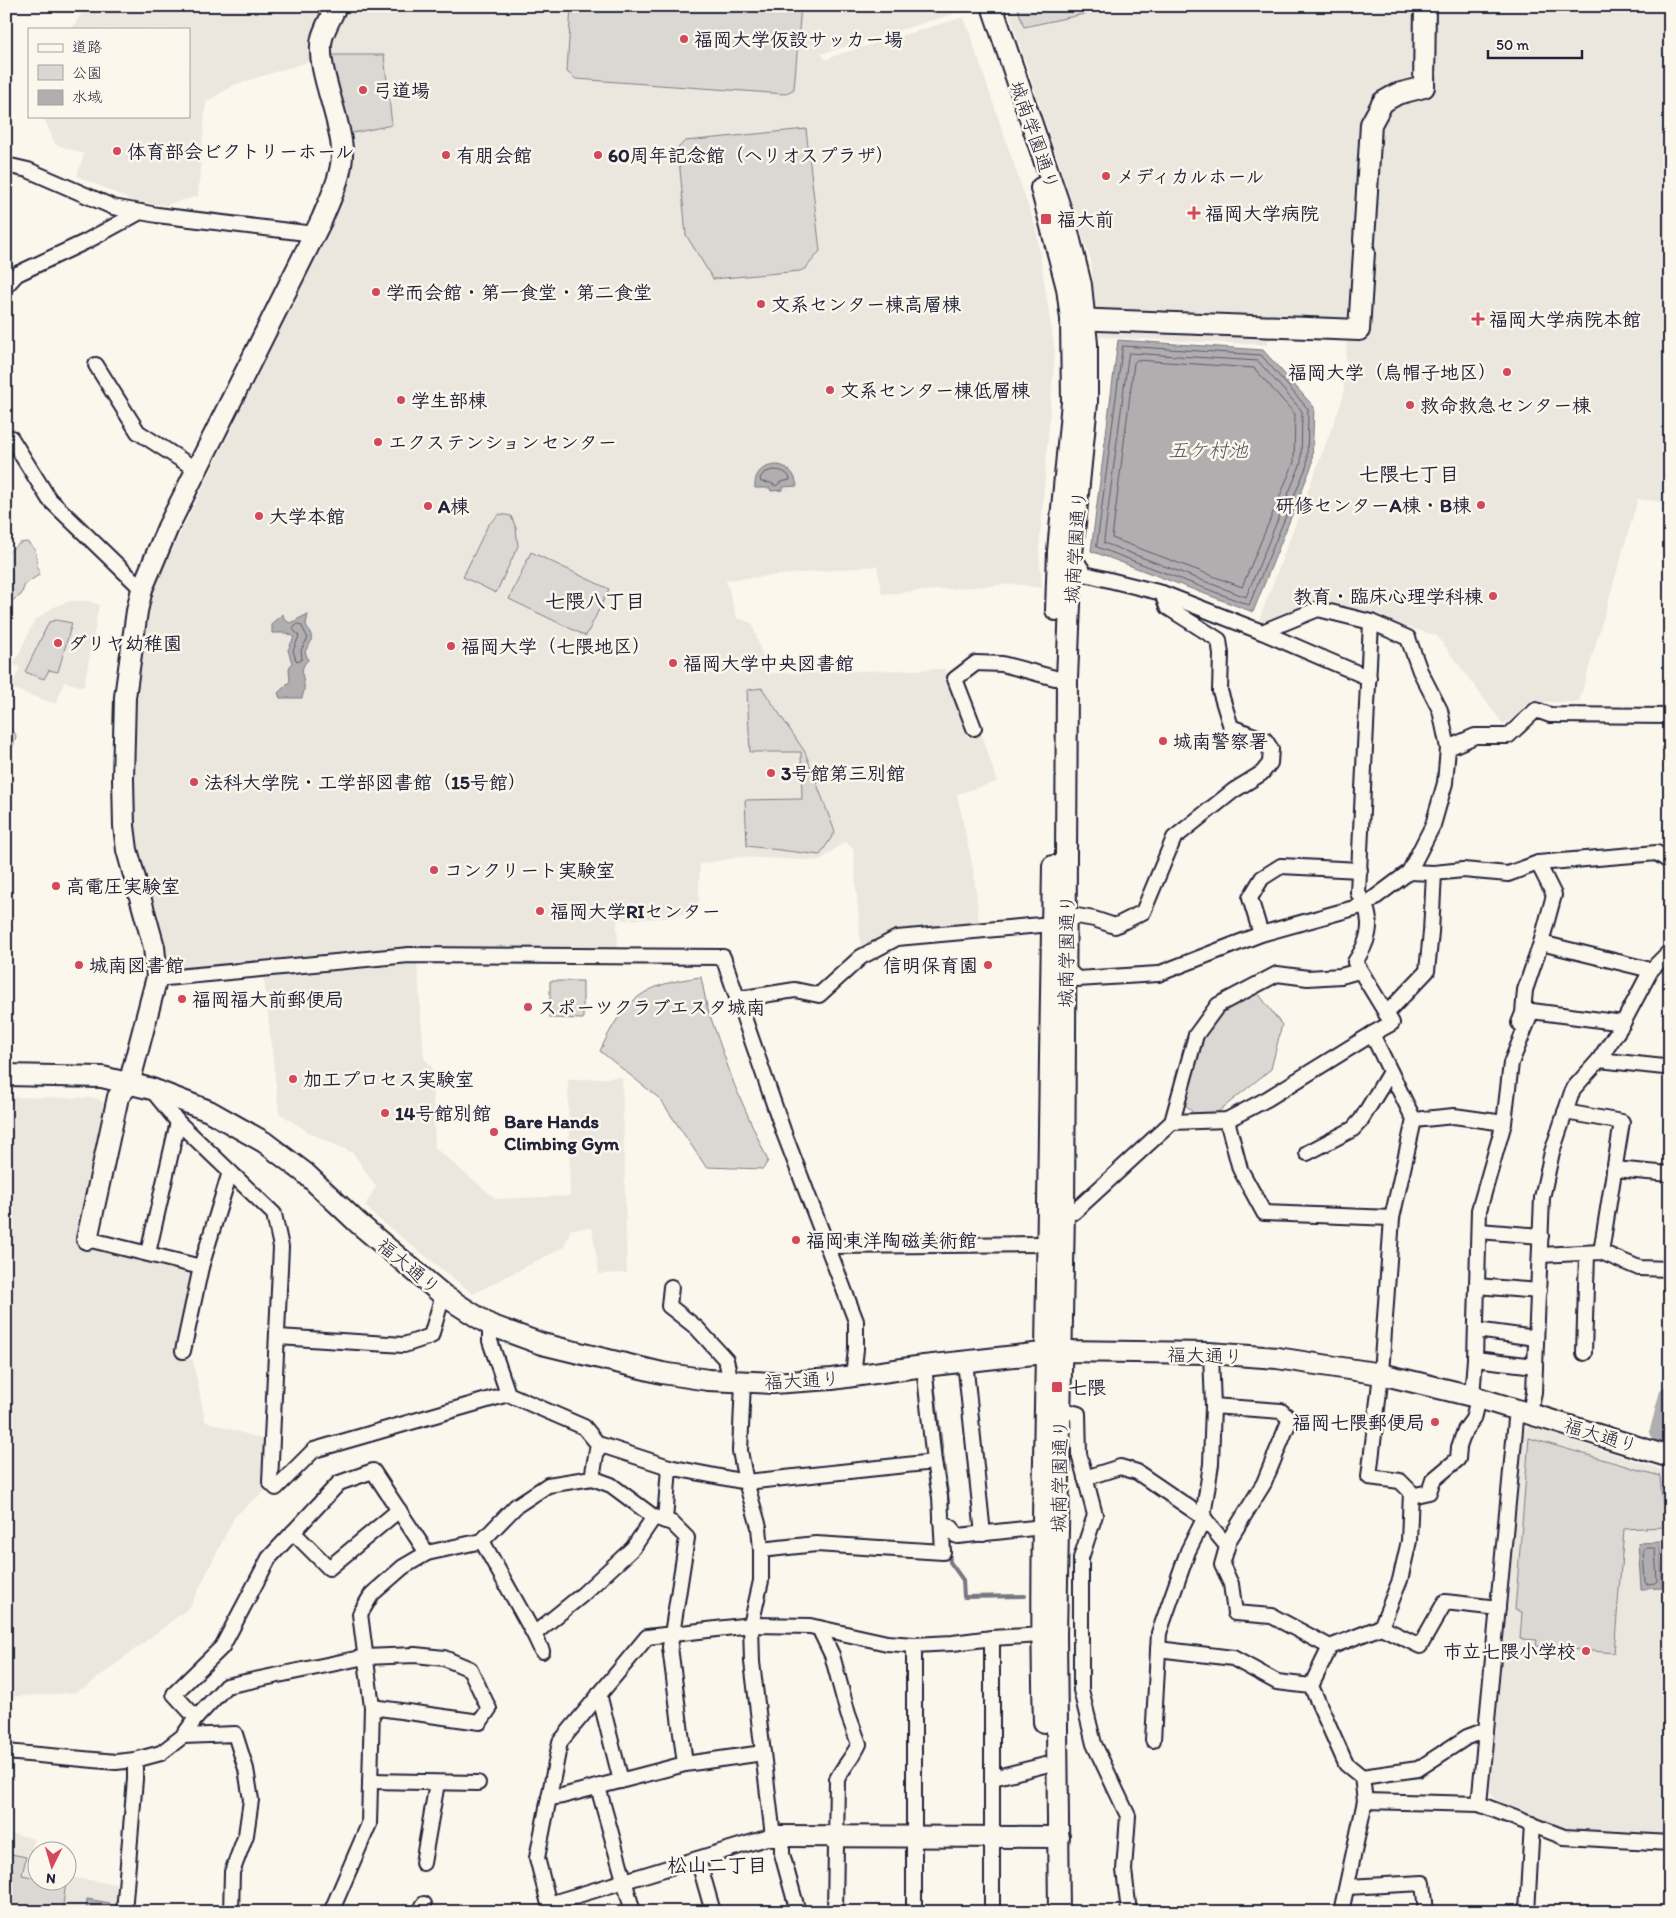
<svg xmlns="http://www.w3.org/2000/svg" width="1676" height="1918" font-family="Itim,'Klee One',sans-serif">
<style>
.built{fill:#ebe7df}
.green{fill:#dbd8d3;stroke:#7e7d87}
.water{fill:#b1aeb0;stroke:#787681}
.lines{fill:none;stroke-linecap:round;stroke-linejoin:round}
.shore{stroke:#5b5a6a;stroke-width:1}
.stream{stroke:#787681;stroke-width:4}
.river{stroke:#b1aeb0;stroke-width:22}
.street-casing{stroke:#22223b;stroke-width:18}
.secondary-casing{stroke:#22223b;stroke-width:24}
.street{stroke:#fbf7ec;stroke-width:14}
.secondary{stroke:#fbf7ec;stroke-width:20}
.poi-dot{fill:#d1495b;stroke:#fbf7ec;stroke-width:2}
.labels{text-anchor:middle;stroke-width:5;stroke-linejoin:round;paint-order:stroke}
.poi-label{font-size:19px;font-weight:bold;fill:#22223b;stroke:#fbf7ec;text-anchor:start}
.street-label{font-size:19px;fill:#22223b;stroke:#fbf7ec}
.water-label{font-size:20px;font-style:italic;fill:#545364;stroke:#fbf7ec}
.neighbourhood-label{font-size:20px;font-weight:bold;fill:#22223b;stroke:#fbf7ec}
</style>
<rect width="100%" height="100%" fill="#fbf7ec"/>
<filter id="ink" filterUnits="userSpaceOnUse"><feTurbulence type="fractalNoise" baseFrequency=".02" numOctaves="2"/><feDisplacementMap in="SourceGraphic" scale="10" xChannelSelector="R" yChannelSelector="G"/><feConvolveMatrix kernelMatrix="1 2 1 2 8 2 1 2 1" color-interpolation-filters="sRGB"/></filter>
<g filter="url(#ink)">
<g class="built">
<polygon points="86,6 962,6 963,11 821,54 826,60 836,55 964,17 1036,229 1055,351 1039,550 1042,588 1013,584 882,594 877,566 726,580 737,618 752,623 768,673 945,669 968,737 981,731 997,782 957,794 974,873 979,923 895,929 861,948 853,849 845,841 820,861 741,857 700,864 698,910 668,918 617,920 618,952 416,948 424,1058 432,1067 435,1148 496,1199 570,1196 568,1080 622,1077 627,1273 599,1274 592,1228 571,1229 564,1247 473,1294 375,1216 365,1205 376,1187 353,1153 310,1133 279,1113 262,963 171,973 167,967 164,948 150,903 134,829 132,734 138,673 150,595 318,253 344,179 350,150 330,36 308,43 317,59 234,85 206,102 198,196 166,205 138,203 77,176 84,154 55,144 43,116 189,116 189,29 72,29"/>
<polygon points="1007,6 1670,6 1670,503 1638,499 1579,702 1544,702 1503,724 1437,636 1323,600 1258,623 1343,398 1347,337 1269,335 1268,345 1099,337 1091,261"/>
<polygon points="70,601 89,601 99,605 84,687 64,682 56,704 11,688 20,668 14,664 34,621 52,608"/>
<polygon points="6,1097 97,1098 109,1109 80,1238 190,1270 194,1276 175,1357 193,1360 205,1421 268,1441 263,1478 269,1487 235,1516 190,1607 86,1687 73,1693 6,1697"/>
<polygon points="1529,1426 1667,1471 1670,1509 1670,1834 1574,1832 1502,1808 1490,1792 1523,1431"/>
<polygon points="6,1832 34,1839 29,1870 37,1872 38,1880 68,1880 68,1877 116,1884 121,1895 119,1912 6,1912"/>
</g>
<g class="green">
<polygon points="571,6 801,6 794,89 785,94 576,79 567,72"/>
<polygon points="1017,6 1121,6 1024,27"/>
<polygon points="330,55 384,55 392,125 348,134"/>
<polygon points="806,129 820,251 806,268 800,271 713,279 686,235 678,148 685,141"/>
<polygon points="500,514 511,516 516,528 518,546 496,593 463,577 488,525"/>
<polygon points="27,542 35,549 39,575 25,584 21,595 10,602 7,602 6,554 20,543"/>
<polygon points="531,552 609,589 586,636 509,599"/>
<polygon points="56,620 72,623 58,672 49,670 44,679 25,672 49,622"/>
<polygon points="762,688 805,752 835,832 820,855 747,846 745,800 802,799 801,752 750,752 747,690"/>
<path d="M6 726 14 732 16 736C15 740 9 758 6 761Z"/>
<path d="M701 977 707 1007 734 1084 768 1161 763 1169 706 1167 660 1099 600 1051C624 999 643 984 701 977Z"/>
<polygon points="550,981 583,981 583,1019 550,1018"/>
<polygon points="1258,993 1282,1025 1271,1069 1214,1115 1195,1115 1185,1104 1199,1039 1220,1011"/>
<polygon points="1529,1438 1660,1476 1664,1527 1624,1529 1614,1653 1536,1646 1537,1640 1520,1639 1522,1612 1515,1610"/>
<polygon points="6,1853 26,1857 22,1875 37,1878 38,1880 66,1883 62,1912 6,1912"/>
</g>
<g class="water">
<polygon points="1118,340 1263,350 1314,407 1312,465 1253,612 1091,551"/>
<path d="M779 465C790 468 795 474 797 486L783 487V490L771 491 770 488H755C754 472 763 465 779 465Z"/>
<path d="M283 614 284 619 290 623 308 614 306 625C313 637 314 640 305 651L308 660C299 668 303 675 304 685 305 689 303 694 302 698H280L278 693 290 681 289 668 292 663 288 650 294 637 287 633H272V623Z"/>
<polygon points="1660,1542 1662,1588 1641,1589 1638,1543"/>
<polygon points="87,1899 110,1903 109,1912 86,1912"/>
</g>
<g class="lines">
<g class="shore">
<polygon points="1123,346 1261,355 1308,409 1307,465 1249,605 1097,547"/>
<polygon points="1129,353 1258,361 1302,411 1301,463 1246,597 1104,543"/>
<polygon points="1137,360 1254,368 1295,414 1294,462 1242,587 1112,538 1134,363"/>
<path d="M773 470C780 470 789 472 790 480L781 482 776 486 771 483 761 482 760 478 764 473Z"/>
<polygon points="298,624 301,625 308,638 301,650 302,659 298,662 296,660 293,651 299,636 293,629"/>
<polygon points="1646,1548 1653,1548 1655,1549 1657,1581 1655,1583 1647,1584 1645,1582 1643,1550"/>
</g>
<g class="stream">
<polyline points="933,1383 948,1501 947,1512"/>
<polyline points="949,1552 950,1562 963,1580 964,1597 1025,1596"/>
</g>
<polyline class="river" points="1661,1431 1670,1396"/>
<defs>
<g id="street">
<polyline points="6,165 28,170 113,207 157,215 306,233 313,235"/>
<polyline points="6,286 17,274 87,241 140,212"/>
<polyline points="96,365 138,432 197,470"/>
<polyline points="6,439 11,438 49,499 142,589"/>
<polyline points="1072,554 1085,574 1162,593 1262,632 1318,609 1371,622 1408,638 1420,671 1440,710 1448,748"/>
<polyline points="1262,632 1369,678"/>
<polyline points="974,728 955,679 976,663 1002,664 1055,678"/>
<polyline points="1409,872 1434,873 1463,870 1508,874 1538,863 1657,853 1670,862"/>
<polyline points="1066,921 1077,916 1094,919 1115,926 1143,912 1174,838 1233,791 1262,773 1270,763 1271,749 1265,740 1231,727 1220,691 1221,654 1219,640 1167,607 1162,593"/>
<polyline points="1261,934 1250,898 1262,878 1281,866 1360,870"/>
<polyline points="1541,943 1651,970"/>
<polyline points="1066,968 1077,979 1158,974 1261,934 1365,905 1358,893 1371,622"/>
<polyline points="157,977 166,978 409,955 723,957 784,1133 856,1321 856,1349 853,1377"/>
<polyline points="737,999 795,990 819,995 861,957 897,938 1052,924"/>
<polyline points="1386,1014 1427,971 1431,932 1434,873"/>
<polyline points="1519,1023 1523,1013 1525,990 1541,943 1554,895 1538,863"/>
<polyline points="1599,1060 1664,1067"/>
<polyline points="152,1090 178,1122 274,1214 281,1247 270,1482 276,1488 314,1450 508,1394"/>
<polyline points="1565,1112 1622,1122 1601,1252"/>
<polyline points="1227,1120 1240,1169 1264,1213 1392,1218"/>
<polyline points="1414,1120 1454,1116 1504,1123"/>
<polyline points="1172,1122 1227,1120 1267,1099 1372,1034"/>
<polyline points="1307,1153 1353,1129 1361,1120 1390,1072"/>
<polyline points="1614,1169 1670,1174"/>
<polyline points="1064,1212 1074,1212 1172,1122 1196,1035 1218,1005 1277,974 1308,978 1341,976 1359,971"/>
<polyline points="1479,1231 1541,1236"/>
<polyline points="87,1239 201,1267"/>
<polyline points="827,1246 1046,1244"/>
<polyline points="148,1253 178,1122"/>
<polyline points="1540,1255 1601,1252 1639,1268 1670,1269"/>
<polyline points="1477,1286 1539,1291"/>
<polyline points="671,1287 669,1306 697,1328 726,1360 731,1381"/>
<polyline points="1476,1330 1536,1338"/>
<polyline points="278,1337 404,1345 431,1336 443,1295"/>
<polyline points="183,1351 201,1267 230,1172"/>
<polyline points="1584,1353 1587,1253"/>
<polyline points="1211,1354 1213,1406"/>
<polyline points="1475,1359 1535,1366"/>
<polyline points="965,1361 983,1534"/>
<polyline points="1472,1396 1475,1359 1479,1210 1504,1123 1511,1063 1532,1011 1623,1023"/>
<polyline points="1060,1409 1078,1414 1079,1454 1095,1515 1081,1558 1081,1690 1094,1744 1128,1816 1124,1870 1129,1912"/>
<polyline points="1530,1413 1534,1392 1542,1198 1552,1152 1573,1089 1599,1060 1623,1023 1651,970 1670,951"/>
<polyline points="598,1444 669,1467 746,1482 934,1462 924,1366"/>
<polyline points="1085,1478 1120,1467 1137,1472 1203,1517 1227,1546"/>
<polyline points="1411,1496 1429,1492 1433,1480 1458,1459 1459,1447 1465,1430 1473,1419 1478,1398"/>
<polyline points="665,1521 669,1467"/>
<polyline points="941,1521 952,1528 955,1535 958,1536 1043,1527"/>
<polyline points="293,1532 329,1568 399,1510"/>
<polyline points="482,1541 534,1634 542,1651"/>
<polyline points="761,1550 816,1544 943,1552 940,1497 934,1462"/>
<polyline points="1381,1627 1420,1646 1445,1602 1498,1608"/>
<path d="M819 1628 832 1655 848 1714 859 1744C853 1757 844 1766 837 1779L835 1912"/>
<polyline points="534,1634 582,1595 633,1548 654,1517"/>
<polyline points="914,1645 914,1912"/>
<polyline points="1158,1649 1233,1658 1277,1682 1311,1686"/>
<polyline points="599,1694 621,1781"/>
<polyline points="196,1718 174,1694 222,1647 269,1558 339,1483 373,1471 427,1553"/>
<polyline points="183,1736 196,1718 226,1686 365,1657 415,1655 444,1658 470,1669 489,1709 480,1722 372,1707"/>
<polyline points="1153,1740 1159,1633 1188,1551 1202,1523 1211,1464 1213,1406 1281,1411 1290,1419 1264,1483 1229,1540 1222,1565 1231,1584 1235,1613 1272,1616 1330,1647"/>
<polyline points="6,1752 116,1762 135,1760 135,1779 124,1912"/>
<polyline points="135,1760 161,1753 183,1736 235,1734 246,1769 251,1800 246,1835 232,1872 231,1912"/>
<polyline points="685,1764 763,1753"/>
<polyline points="1362,1777 1418,1769 1467,1737 1486,1730"/>
<polyline points="993,1778 1045,1765"/>
<polyline points="370,1781 478,1783"/>
<polyline points="598,1787 633,1912"/>
<polyline points="549,1798 562,1796 685,1764 670,1647 687,1538 672,1523 654,1517 611,1485 592,1478"/>
<polyline points="1365,1801 1479,1804 1564,1837 1670,1843"/>
<polyline points="1479,1804 1517,1409"/>
<polyline points="782,1836 782,1854 798,1912"/>
<polyline points="698,1859 713,1912"/>
<polyline points="423,1863 437,1783"/>
<polyline points="1347,1887 1423,1883 1426,1912"/>
<polyline points="549,1904 773,1836 752,1662 751,1625 761,1581 761,1550 759,1527 746,1482 740,1451 743,1382"/>
<polyline points="331,1912 369,1824 372,1707 360,1614 372,1594 403,1567 427,1553 482,1541 516,1506 548,1485 592,1478 598,1444 584,1427 508,1394 490,1341 490,1325"/>
<polyline points="420,1912 424,1904"/>
<polyline points="551,1912 537,1858 560,1742 647,1637 751,1625 810,1626 887,1643 914,1645 953,1643 992,1638 1041,1635"/>
<polyline points="992,1912 992,1638"/>
<path d="M1341 1912 1365 1801 1362 1777 1346 1764 1311 1686 1330 1647 1381 1627 1400 1580 1409 1541 1411 1492 1400 1481 1369 1477 1381 1374 1392 1218 1414 1120 1372 1034 1392 1023 1355 962C1367 944 1374 926 1365 905L1409 872 1433 825 1445 783 1448 748 1475 736H1508L1536 710 1550 715 1670 716"/>
<polyline points="1527,1912 1532,1824"/>
</g>
<g id="secondary">
<polyline points="992,6 1067,228 1081,285 1087,344 1087,403 1072,554 1067,679 1064,1212 1056,1635 1059,1912"/>
<polyline points="1041,188 1067,288 1071,319 1072,402 1058,551 1056,610"/>
<polyline points="1364,241 1371,124 1383,102 1397,94 1424,87 1425,6"/>
<polyline points="1073,319 1359,330 1364,252"/>
<polyline points="6,1075 102,1077 152,1089 209,1111 264,1142 305,1173 358,1223 443,1295 490,1325 542,1344 662,1373 708,1380 773,1383 832,1379 924,1366 1061,1351 1209,1353 1277,1358 1381,1374 1472,1396 1670,1457"/>
<path d="M87 1239 118 1097 129 1084 157 977 154 947 127 850 124 826 123 779 125 697 137 611 142 589 168 527 322 219C331 197 343 174 342 150 341 118 315 66 322 38 325 27 332 16 336 6"/>
<path d="M1044 1722C1040 1599 1044 1476 1046 1352 1047 1190 1051 1028 1053 866"/>
<polyline points="773,1836 1059,1837"/>
</g>
</defs>
<use href="#street" class="street-casing"/>
<use href="#secondary" class="secondary-casing"/>
<use href="#street" class="street"/>
<use href="#secondary" class="secondary"/>
</g>
</g>
<g class="poi-dot">
<circle cx="684" cy="39" r="5"/>
<circle cx="363" cy="90" r="5"/>
<circle cx="117" cy="151" r="5"/>
<circle cx="446" cy="155" r="5"/>
<circle cx="598" cy="155" r="5"/>
<circle cx="1106" cy="176" r="5"/>
<path d="M1191.5 205.5h5v5h5v5h-5v5h-5v-5h-5v-5h5z"/>
<rect x="1040" y="213" width="12" height="12" rx="2.5"/>
<circle cx="376" cy="292" r="5"/>
<circle cx="761" cy="304" r="5"/>
<path d="M1475.5 311.5h5v5h5v5h-5v5h-5v-5h-5v-5h5z"/>
<circle cx="1507" cy="372" r="5"/>
<circle cx="830" cy="390" r="5"/>
<circle cx="401" cy="400" r="5"/>
<circle cx="1410" cy="405" r="5"/>
<circle cx="378" cy="442" r="5"/>
<circle cx="1481" cy="505" r="5"/>
<circle cx="428" cy="506" r="5"/>
<circle cx="259" cy="516" r="5"/>
<circle cx="1493" cy="596" r="5"/>
<circle cx="58" cy="643" r="5"/>
<circle cx="451" cy="646" r="5"/>
<circle cx="673" cy="663" r="5"/>
<circle cx="1163" cy="741" r="5"/>
<circle cx="771" cy="773" r="5"/>
<circle cx="194" cy="782" r="5"/>
<circle cx="434" cy="870" r="5"/>
<circle cx="56" cy="886" r="5"/>
<circle cx="540" cy="911" r="5"/>
<circle cx="79" cy="965" r="5"/>
<circle cx="988" cy="965" r="5"/>
<circle cx="182" cy="999" r="5"/>
<circle cx="528" cy="1007" r="5"/>
<circle cx="293" cy="1079" r="5"/>
<circle cx="385" cy="1113" r="5"/>
<circle cx="494" cy="1132" r="5"/>
<circle cx="796" cy="1240" r="5"/>
<rect x="1051" y="1381" width="12" height="12" rx="2.5"/>
<circle cx="1435" cy="1422" r="5"/>
<circle cx="1586" cy="1651" r="5"/>
</g>
<g class="labels">
<g class="poi-label">
<text x="694" y="46">福岡大学仮設サッカー場</text>
<text x="373" y="97">弓道場</text>
<text x="127" y="158">体育部会ビクトリーホール</text>
<text x="456" y="162">有朋会館</text>
<text x="608" y="162">60周年記念館（ヘリオスプラザ）</text>
<text x="1116" y="183">メディカルホール</text>
<text x="1205" y="220">福岡大学病院</text>
<text x="1057" y="226">福大前</text>
<text x="386" y="299">学而会館・第一食堂・第二食堂</text>
<text x="771" y="311">文系センター棟高層棟</text>
<text x="1489" y="326">福岡大学病院本館</text>
<text x="1497" y="379" text-anchor="end">福岡大学（烏帽子地区）</text>
<text x="840" y="397">文系センター棟低層棟</text>
<text x="411" y="407">学生部棟</text>
<text x="1420" y="412">救命救急センター棟</text>
<text x="388" y="449">エクステンションセンター</text>
<text x="1471" y="512" text-anchor="end">研修センターA棟・B棟</text>
<text x="438" y="513">A棟</text>
<text x="269" y="523">大学本館</text>
<text x="1483" y="603" text-anchor="end">教育・臨床心理学科棟</text>
<text x="68" y="650">ダリヤ幼稚園</text>
<text x="461" y="653">福岡大学（七隈地区）</text>
<text x="683" y="670">福岡大学中央図書館</text>
<text x="1173" y="748">城南警察署</text>
<text x="781" y="780">3号館第三別館</text>
<text x="204" y="789">法科大学院・工学部図書館（15号館）</text>
<text x="444" y="877">コンクリート実験室</text>
<text x="66" y="893">高電圧実験室</text>
<text x="550" y="918">福岡大学RIセンター</text>
<text x="89" y="972">城南図書館</text>
<text x="978" y="972" text-anchor="end">信明保育園</text>
<text x="192" y="1006">福岡福大前郵便局</text>
<text x="538" y="1014">スポーツクラブエスタ城南</text>
<text x="303" y="1086">加工プロセス実験室</text>
<text x="395" y="1120">14号館別館</text>
<text x="504" y="1128">Bare Hands<tspan x="504" dy="22">Climbing Gym</tspan></text>
<text x="806" y="1247">福岡東洋陶磁美術館</text>
<text x="1068" y="1394">七隈</text>
<text x="1425" y="1429" text-anchor="end">福岡七隈郵便局</text>
<text x="1576" y="1658" text-anchor="end">市立七隈小学校</text>
</g>
<g class="street-label">
<text transform="translate(1035 135) rotate(71)" y="7">城南学園通り</text>
<text transform="translate(1075 547) rotate(-86)" y="7">城南学園通り</text>
<text transform="translate(1066 951) rotate(-89)" y="7">城南学園通り</text>
<text transform="translate(409 1266) rotate(40)" y="7">福大通り</text>
<text transform="translate(1205 1355) rotate(2)" y="7">福大通り</text>
<text transform="translate(802 1380) rotate(-3)" y="7">福大通り</text>
<text transform="translate(1601 1435) rotate(17)" y="7">福大通り</text>
<text transform="translate(1059 1476) rotate(-89)" y="7">城南学園通り</text>
</g>
<g class="water-label">
<text x="1208" y="457">五ケ村池</text>
</g>
<g class="neighbourhood-label">
<text x="1409" y="481">七隈七丁目</text>
<text x="595" y="608">七隈八丁目</text>
<text x="717" y="1872">松山二丁目</text>
</g>
</g>
<rect width="1676" height="1918" fill="none" stroke="#fbf7ec" stroke-width="25"/>
<rect x="12" y="12" width="1651" height="1893" fill="none" stroke="#22223b" stroke-width="2" filter="url(#ink)"/>
<rect x="28" y="28" width="162" height="90" fill="#fbf7ec" stroke="#a4a2a5"/>
<rect x="38" y="44" width="25" height="8" fill="#fbf7ec" stroke="#a4a2a5"/>
<text x="72" y="52" font-size="15" fill="#22223b">道路</text>
<rect x="38" y="65" width="25" height="15" fill="#dbd8d3" stroke="#a4a2a5"/>
<text x="72" y="78" font-size="15" fill="#22223b">公園</text>
<rect x="38" y="90" width="25" height="15" fill="#b1aeb0" stroke="#a4a2a5"/>
<text x="72" y="102" font-size="15" fill="#22223b">水域</text>
<g transform="translate(52 1866) rotate(185)"><circle r="24" fill="#fbf7ec" stroke="#a4a2a5"/>
<path d="M0-4L9 19L0 12L-9 19Z" fill="#d1495b"/>
<text y="-8" font-size="14" font-weight="bold" text-anchor="middle" fill="#22223b">N</text>
</g>
<path d="M1488 50v8h94v-8" fill="none" stroke="#22223b" stroke-width="2.5"/>
<text x="1496" y="50" font-size="15" fill="#22223b" stroke="#fbf7ec" stroke-width="4" paint-order="stroke">50 m</text>
</svg>
